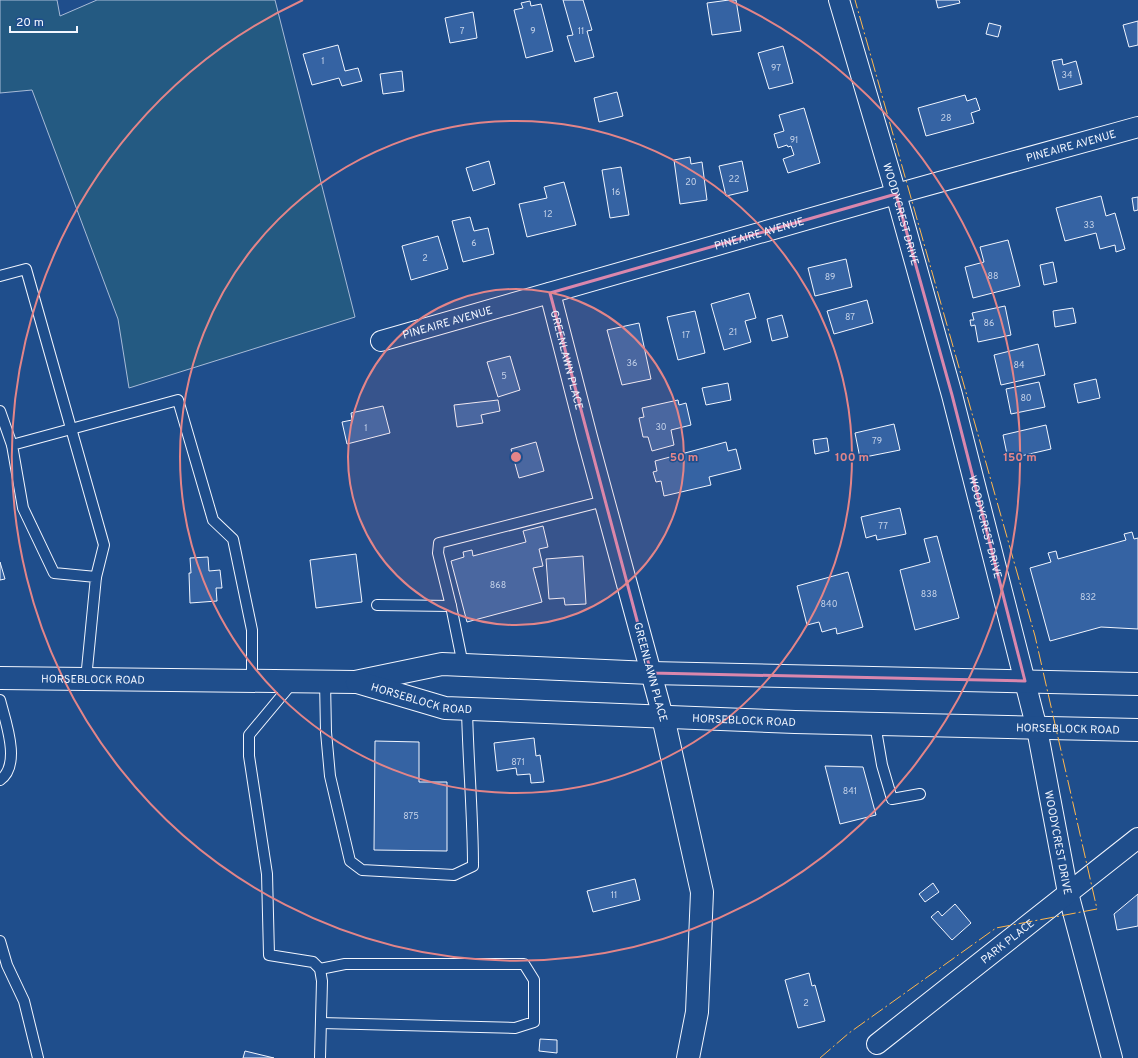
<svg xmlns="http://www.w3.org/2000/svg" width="1138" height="1058" font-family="Overpass,sans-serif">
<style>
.green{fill:#245a82;stroke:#a8bbd7}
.building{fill:#3563a3;stroke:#f2f6ff}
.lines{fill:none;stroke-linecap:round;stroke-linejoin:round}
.lane-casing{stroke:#f2f6ff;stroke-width:12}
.street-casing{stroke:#f2f6ff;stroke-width:22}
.secondary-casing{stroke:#f2f6ff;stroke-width:24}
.primary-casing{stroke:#f2f6ff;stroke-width:24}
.lane{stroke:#1f4e8c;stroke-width:10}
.street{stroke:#1f4e8c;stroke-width:20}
.secondary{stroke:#1f4e8c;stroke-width:22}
.primary{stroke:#1f4e8c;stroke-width:22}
.power{stroke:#ffb74d;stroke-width:1;stroke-dasharray:14 3 2 3;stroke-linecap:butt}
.marked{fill:none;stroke:#da87ad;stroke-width:3;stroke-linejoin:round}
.ring{fill:none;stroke:#e38589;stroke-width:2}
.labels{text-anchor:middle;stroke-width:3;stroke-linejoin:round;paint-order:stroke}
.number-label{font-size:9px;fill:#c3d1e8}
.street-label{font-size:11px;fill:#f2f6ff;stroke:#1f4e8c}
.centre{fill:#e38589;stroke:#1f4e8c;stroke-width:2}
.ring-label{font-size:12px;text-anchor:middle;font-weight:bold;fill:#e38589;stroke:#1f4e8c;stroke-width:3;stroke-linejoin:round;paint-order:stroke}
</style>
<rect width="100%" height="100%" fill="#1f4e8c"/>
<polygon class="green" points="0,0 57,0 60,16 97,0 275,0 355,317 129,388 118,319 32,90 0,93"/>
<g class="building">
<polygon points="563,0 583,0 592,30 587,31 594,57 575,62 567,36 573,35"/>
<polygon points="729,0 736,0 741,31 712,35 707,3"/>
<polygon points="936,0 959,0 960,3 938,8"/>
<polygon points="530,1 531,6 541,4 553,51 526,58 514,10 523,8 521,3"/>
<polygon points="473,12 477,38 450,43 445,18"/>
<polygon points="1138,21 1138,45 1129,47 1123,25"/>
<polygon points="989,23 1001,26 998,37 986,34"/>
<polygon points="338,45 345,71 358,68 362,81 342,86 339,78 312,85 303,54"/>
<polygon points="783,46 793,83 769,89 758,53"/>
<polygon points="1062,59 1063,65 1076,61 1082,84 1059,90 1052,61"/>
<polygon points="402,71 404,91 383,94 380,74"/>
<polygon points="617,92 623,116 599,122 594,98"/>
<polygon points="965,95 967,101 976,98 980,110 971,113 974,123 926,136 918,108"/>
<polygon points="804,108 820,163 788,173 783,159 794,155 791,146 788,147 787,145 778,148 774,134 784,131 779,115"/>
<polygon points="690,157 691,164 702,162 707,200 680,204 674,160"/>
<polygon points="489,161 495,184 473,191 466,168"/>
<polygon points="742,161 748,191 726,196 719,166"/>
<polygon points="621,167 629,215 610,218 602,170"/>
<polygon points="564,182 576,225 527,237 519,204 547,198 544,187"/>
<polygon points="1101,196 1106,216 1115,213 1125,249 1116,252 1115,245 1100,249 1096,233 1065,241 1056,208"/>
<polygon points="1138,197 1138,210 1134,211 1132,198"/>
<polygon points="470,217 474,231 488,228 494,254 463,262 452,221"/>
<polygon points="438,236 448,269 411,280 402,246"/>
<polygon points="1008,240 1020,286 973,298 965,267 984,262 980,247"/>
<polygon points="846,259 852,287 815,296 808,268"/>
<polygon points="1053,262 1057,282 1044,285 1040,265"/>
<polygon points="749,293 756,318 745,321 751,342 724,350 711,304"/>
<polygon points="867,300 873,323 834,334 827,311"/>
<polygon points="1005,306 1011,335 978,342 975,325 971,326 970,320 974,320 972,313"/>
<polygon points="1073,308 1076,323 1055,327 1053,311"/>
<polygon points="695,311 705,353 678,360 667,317"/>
<polygon points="782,315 788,337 772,341 767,319"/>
<polygon points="639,323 651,379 622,385 607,330"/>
<polygon points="1038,344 1045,375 1001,385 994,355"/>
<polygon points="510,356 520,390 498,397 487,362"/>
<polygon points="1096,379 1100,398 1078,403 1074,384"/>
<polygon points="1039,382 1045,407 1011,414 1006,389"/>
<polygon points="728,383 731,400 706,405 702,388"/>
<polygon points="498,400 500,411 481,415 483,423 457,427 454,405"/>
<polygon points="678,400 679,405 686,403 691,425 671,430 674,445 652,451 648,437 643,437 639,418 644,417 642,408"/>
<polygon points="383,406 390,433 347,444 342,422 352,420 351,413"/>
<polygon points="894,424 900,450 860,458 855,433"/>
<polygon points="1046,425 1051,449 1008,459 1003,435"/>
<polygon points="827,438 829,451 815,454 813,440"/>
<polygon points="536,442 544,471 519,478 511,449"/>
<polygon points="726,442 728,451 736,449 741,469 709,477 711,485 664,496 661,481 656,482 653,472 657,471 655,461"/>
<polygon points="900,508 906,534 877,540 876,535 866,538 861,517"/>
<polygon points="543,526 548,547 539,549 543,566 533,568 542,602 467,622 451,561 464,557 463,552 472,550 473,556 526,542 523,531"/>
<polygon points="1132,532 1134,539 1138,538 1138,629 1101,627 1050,641 1030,568 1051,562 1048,553 1056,551 1058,559 1126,540 1124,534"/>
<polygon points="937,536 959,618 915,630 900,570 930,562 924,539"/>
<polygon points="356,554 362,602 316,608 310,560"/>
<polygon points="583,556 586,604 565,605 564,598 549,599 546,559"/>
<polygon points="208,557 209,571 220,570 222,588 216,588 217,601 190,603 189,573 191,573 190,558"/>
<polygon points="0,562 5,579 0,580"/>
<polygon points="848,572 863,627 837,634 836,628 822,632 819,622 807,625 797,586"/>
<polygon points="534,738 536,756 540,755 544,782 531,783 530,774 517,775 516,768 497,771 494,743"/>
<polygon points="375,741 419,742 419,782 447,782 447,851 374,850"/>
<polygon points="825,766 863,767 876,815 840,824"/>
<polygon points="635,879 640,900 593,912 587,891"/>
<polygon points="933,883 939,892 925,902 919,894"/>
<polygon points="1138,894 1138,926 1117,930 1114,914"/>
<polygon points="955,904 971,923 952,940 931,917 938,911 942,916"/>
<polygon points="809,973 812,986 815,985 825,1021 798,1028 785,980"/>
<polygon points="540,1039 557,1040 557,1053 539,1051"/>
<polygon points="245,1051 274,1058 243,1058"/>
</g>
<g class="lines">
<defs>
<g id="lane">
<polyline points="0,276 26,269 104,545 96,577"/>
<polyline points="0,411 12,445"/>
<polyline points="377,605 451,606 438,553 439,543 604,501"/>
<polyline points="451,606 463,665"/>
<polyline points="86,679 96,577 54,573 23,508 12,445 178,400 213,520 233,539 252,630 252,681"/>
<polyline points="294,681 249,735 249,756 267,874 269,955 313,962 320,969 322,981 320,1058"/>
<path d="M325 681 326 732 330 776 350 861 362 870 454 875 473 866C473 814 468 761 467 709"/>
<path d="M0 700C5 720 22 765 0 780"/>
<polyline points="875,724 882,765 892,799 920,794"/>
<polyline points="0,941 7,965 24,1001 38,1058"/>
<polyline points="320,969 345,964 524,964 534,980 534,1022 515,1028 321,1023"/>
</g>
<g id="street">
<path id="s1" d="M839 0 896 194 952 395 1037 729 1068 893 1112 1058"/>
<path id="s2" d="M550 293 587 437 663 717"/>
<path id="s3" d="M381 341 896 194 1138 127"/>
<path id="s4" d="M877 1044 1138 838"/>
</g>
<polyline id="secondary" points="663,717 702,892 697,1012 688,1058"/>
<g id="primary">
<path id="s5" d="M0 678 355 682 442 664 651 673 1138 684"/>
<path id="s6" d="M357 682 445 708 795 722 1138 730"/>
</g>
</defs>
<use href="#lane" class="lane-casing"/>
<use href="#street" class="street-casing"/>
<use href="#secondary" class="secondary-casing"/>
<use href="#primary" class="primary-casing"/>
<use href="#lane" class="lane"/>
<use href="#street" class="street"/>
<use href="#secondary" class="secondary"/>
<use href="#primary" class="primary"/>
<polyline class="power" points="820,1058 849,1033 996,928 1097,909 1035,636 855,0"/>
</g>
<path class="marked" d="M896 194 952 395 1025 681 651 673 550 293Z"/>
<circle cx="516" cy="457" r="168" fill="#e38589" fill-opacity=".12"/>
<g class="ring">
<circle cx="516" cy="457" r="168"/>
<circle cx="516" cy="457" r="336"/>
<path d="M729 0A504 504 0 1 1 303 0"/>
</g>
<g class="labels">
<g class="number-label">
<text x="462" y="34">7</text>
<text x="533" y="34">9</text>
<text x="581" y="34">11</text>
<text x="323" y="64">1</text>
<text x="776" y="71">97</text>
<text x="1067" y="78">34</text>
<text x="946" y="121">28</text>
<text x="794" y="143">91</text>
<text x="734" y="182">22</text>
<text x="691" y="185">20</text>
<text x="616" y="195">16</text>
<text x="548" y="217">12</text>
<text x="1089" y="228">33</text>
<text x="474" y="246">6</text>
<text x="425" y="261">2</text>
<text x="993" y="279">88</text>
<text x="830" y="280">89</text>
<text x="850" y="320">87</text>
<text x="989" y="326">86</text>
<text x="733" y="335">21</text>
<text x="686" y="338">17</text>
<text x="632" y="366">36</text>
<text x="1019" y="368">84</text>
<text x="504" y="379">5</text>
<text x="1026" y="401">80</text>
<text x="661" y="430">30</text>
<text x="366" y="431">1</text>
<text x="877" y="444">79</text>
<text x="883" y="529">77</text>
<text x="498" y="588">868</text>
<text x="929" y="597">838</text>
<text x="1088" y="600">832</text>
<text x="829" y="607">840</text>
<text x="518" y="765">871</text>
<text x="850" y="794">841</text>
<text x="411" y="819">875</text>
<text x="614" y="898">11</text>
<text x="806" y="1006">2</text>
</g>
<g class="street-label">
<text dy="4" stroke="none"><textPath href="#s3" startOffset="717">PINEAIRE AVENUE</textPath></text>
<text dy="4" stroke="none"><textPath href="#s1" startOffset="223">WOODYCREST DRIVE</textPath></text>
<text dy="4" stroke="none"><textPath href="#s3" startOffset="393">PINEAIRE AVENUE</textPath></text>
<text dy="4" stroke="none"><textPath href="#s3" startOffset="69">PINEAIRE AVENUE</textPath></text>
<text dy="4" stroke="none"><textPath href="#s2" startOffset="69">GREENLAWN PLACE</textPath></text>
<text dy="4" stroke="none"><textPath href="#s1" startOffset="547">WOODYCREST DRIVE</textPath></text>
<text transform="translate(651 672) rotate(75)" y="4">GREENLAWN PLACE</text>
<text dy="4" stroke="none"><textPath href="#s5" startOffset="93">HORSEBLOCK ROAD</textPath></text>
<text dy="4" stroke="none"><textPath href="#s6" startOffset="67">HORSEBLOCK ROAD</textPath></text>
<text dy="4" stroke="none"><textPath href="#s6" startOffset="391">HORSEBLOCK ROAD</textPath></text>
<text dy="4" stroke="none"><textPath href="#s6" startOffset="715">HORSEBLOCK ROAD</textPath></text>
<text dy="4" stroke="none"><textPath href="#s1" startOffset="871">WOODYCREST DRIVE</textPath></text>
<text dy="4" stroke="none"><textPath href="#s4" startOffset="166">PARK PLACE</textPath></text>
</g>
</g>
<circle cx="516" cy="457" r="6" class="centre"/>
<g class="ring-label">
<text x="684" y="461">50 m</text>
<text x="852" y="461">100 m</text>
<text x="1020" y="461">150 m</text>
</g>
<path d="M10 26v6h67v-6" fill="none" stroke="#f2f6ff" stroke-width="2"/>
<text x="16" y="26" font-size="12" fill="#f2f6ff" stroke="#1f4e8c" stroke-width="3" paint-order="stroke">20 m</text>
</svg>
